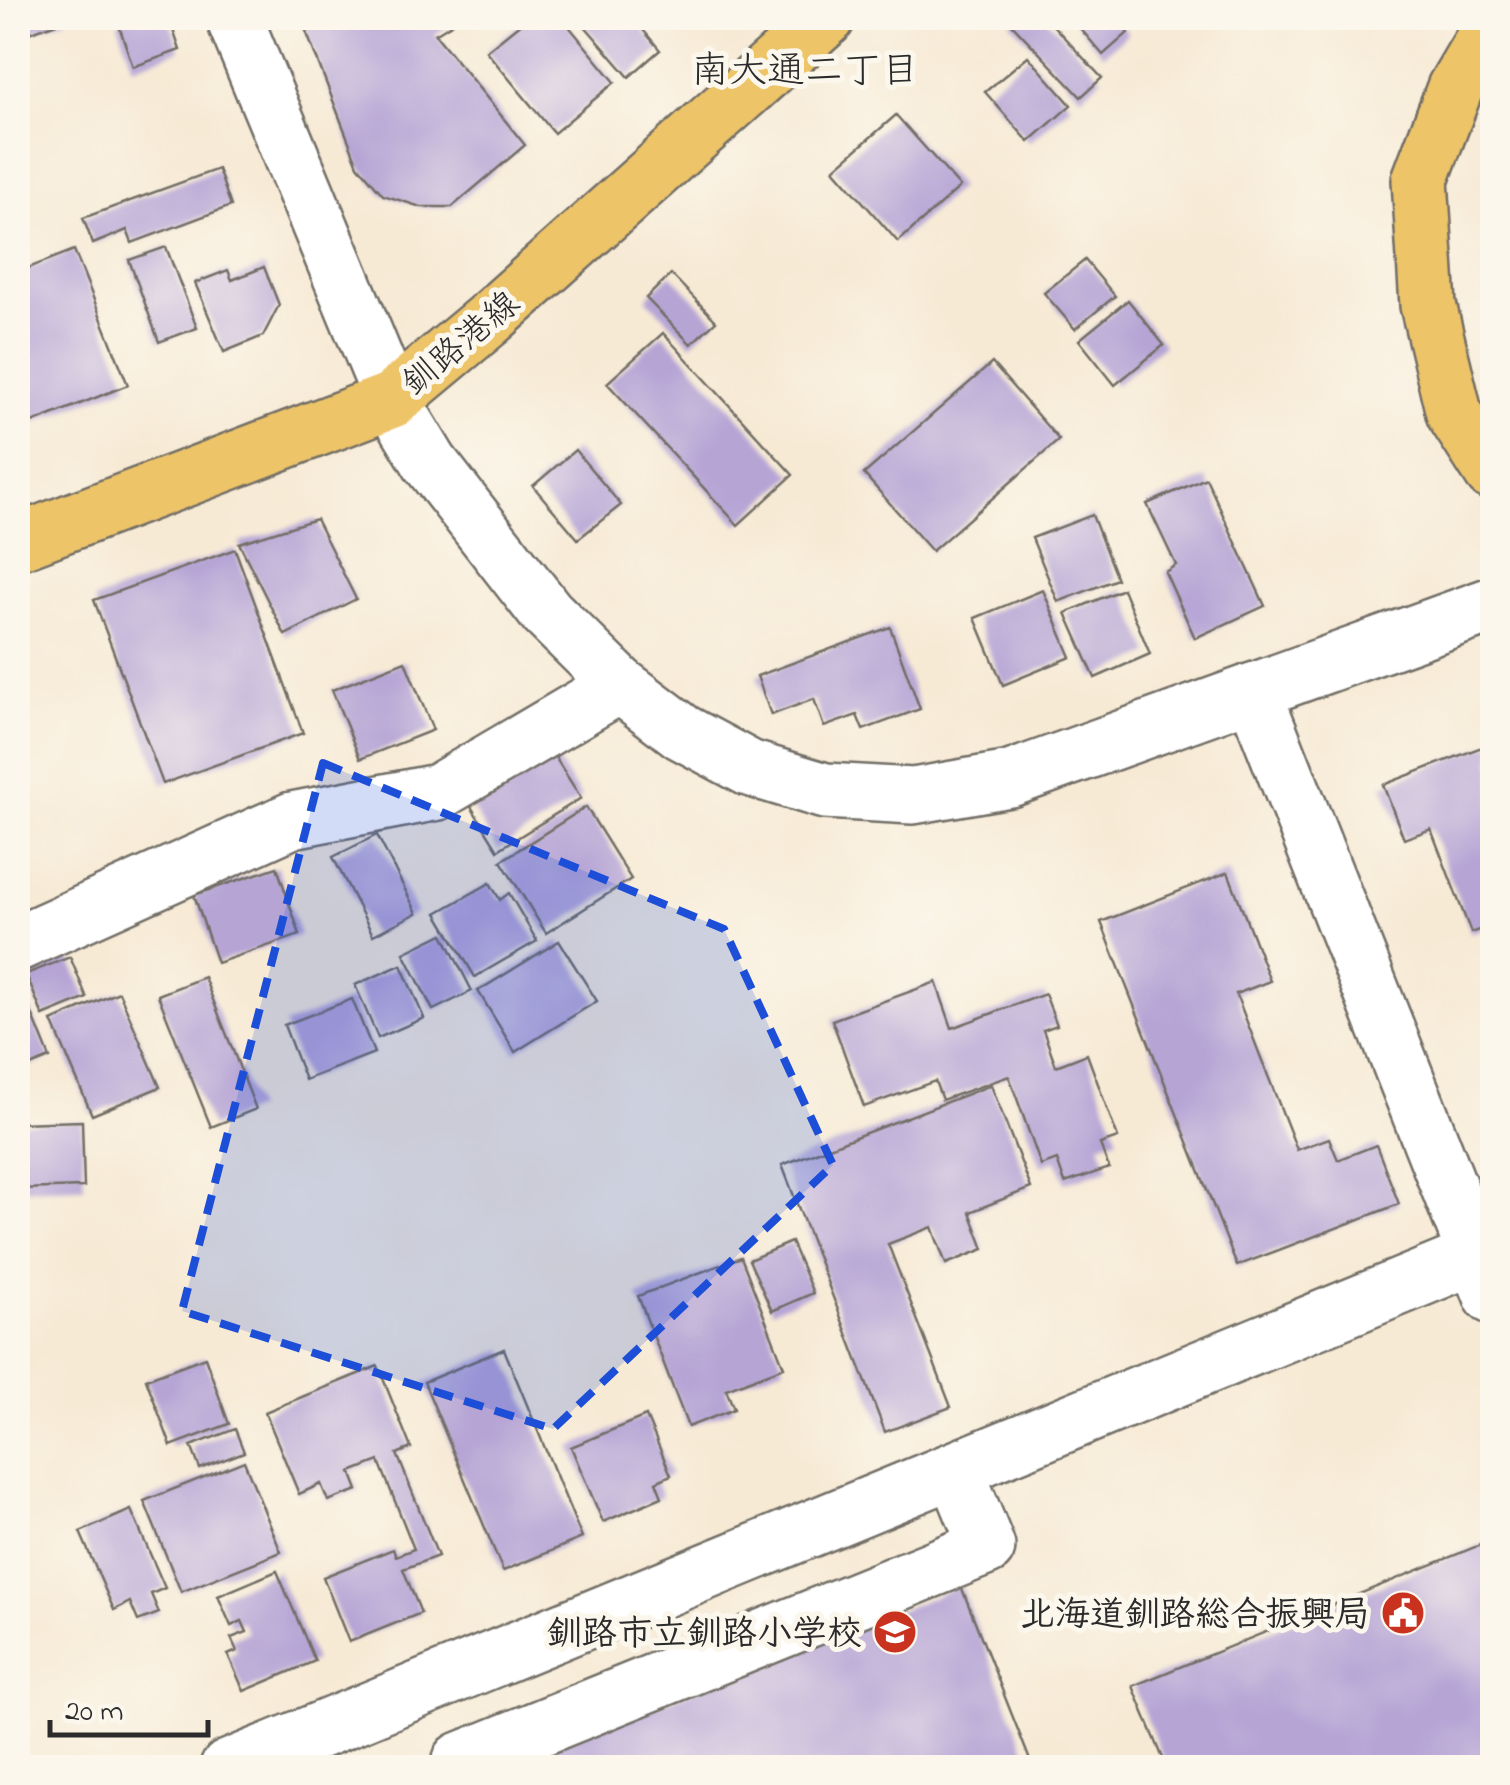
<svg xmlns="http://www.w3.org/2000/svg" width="1510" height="1785" font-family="'Indie Flower','Klee One',sans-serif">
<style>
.building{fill:#b6a4d5}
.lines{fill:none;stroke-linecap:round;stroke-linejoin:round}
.minor-casing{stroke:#726e66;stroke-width:60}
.major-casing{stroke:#726e66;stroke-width:60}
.minor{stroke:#fff;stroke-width:55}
.major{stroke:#eec469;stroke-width:55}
.marked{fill:#1d4ed8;fill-opacity:0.2;stroke:#1d4ed8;stroke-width:8;stroke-dasharray:20 12;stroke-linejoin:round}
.labels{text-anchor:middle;stroke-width:10;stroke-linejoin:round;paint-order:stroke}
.street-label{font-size:35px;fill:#2b2b2b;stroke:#fbf7ec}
.poi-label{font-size:35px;font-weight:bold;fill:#2b2b2b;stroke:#fbf7ec;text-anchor:end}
.neighbourhood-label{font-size:38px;fill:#2b2b2b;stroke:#fbf7ec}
</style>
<rect width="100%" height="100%" fill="#fbf7ec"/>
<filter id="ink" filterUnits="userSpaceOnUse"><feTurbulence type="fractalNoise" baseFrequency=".01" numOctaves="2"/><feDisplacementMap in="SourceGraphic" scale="20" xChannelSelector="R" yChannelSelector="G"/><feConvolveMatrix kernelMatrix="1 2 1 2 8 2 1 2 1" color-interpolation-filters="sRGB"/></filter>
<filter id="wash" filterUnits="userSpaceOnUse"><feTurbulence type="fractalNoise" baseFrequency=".0048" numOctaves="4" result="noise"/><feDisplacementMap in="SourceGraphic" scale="40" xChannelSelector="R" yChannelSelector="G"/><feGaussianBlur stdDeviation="2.25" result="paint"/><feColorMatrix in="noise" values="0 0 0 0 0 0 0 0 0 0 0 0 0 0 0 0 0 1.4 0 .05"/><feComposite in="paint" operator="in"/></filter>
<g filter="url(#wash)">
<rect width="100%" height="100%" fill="#f7ead5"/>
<g id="blocks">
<g class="building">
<polygon points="18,18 70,18 18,37"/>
<polygon points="132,18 169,18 180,50 133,67 118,23"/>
<polygon points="301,18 461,18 435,34 525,145 452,207 421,207 383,195 358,165"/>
<polygon points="527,18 562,18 615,82 554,133 486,51"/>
<polygon points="578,18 633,18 660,50 629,77"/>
<polygon points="1017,18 1046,18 1102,78 1081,97 1011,23"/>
<polygon points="1076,18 1115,18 1128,33 1103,55 1073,20"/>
<polygon points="1028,56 1071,105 1029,142 985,92"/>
<polygon points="896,115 960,187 898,242 834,169"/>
<polygon points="218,169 231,206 132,243 127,230 93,244 83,218"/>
<polygon points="166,247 197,328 159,342 129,260"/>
<polygon points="74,250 128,385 29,424 18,395 18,272"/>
<polygon points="1085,260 1115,296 1075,329 1044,293"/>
<polygon points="264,267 279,305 263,336 224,352 195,283 228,270 232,280"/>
<polygon points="671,274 716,321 691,344 646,298"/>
<polygon points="1128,300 1164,345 1115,385 1079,340"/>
<polygon points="663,333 793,475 738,525 607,383"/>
<polygon points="992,363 1059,440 932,551 864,474"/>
<polygon points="575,450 621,505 578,539 533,486"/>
<polygon points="1206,478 1265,606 1195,638 1165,572 1176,565 1147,504"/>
<polygon points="1092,515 1117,579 1058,602 1032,538"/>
<polygon points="316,519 356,599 285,635 239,543"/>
<polygon points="235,549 303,733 163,784 94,600"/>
<polygon points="1123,589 1150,654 1095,678 1066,613"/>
<polygon points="1043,590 1071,657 1003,685 975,618"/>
<polygon points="890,627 920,709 863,730 857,715 824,727 814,699 771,715 757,676"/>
<polygon points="405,661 433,730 360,759 332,690"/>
<polygon points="1492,743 1492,925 1471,933 1431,829 1404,839 1383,785"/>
<polygon points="548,746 581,798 498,850 465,797"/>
<polygon points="586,807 631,879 546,933 501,861"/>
<polygon points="377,835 417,913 373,935 333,857"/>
<polygon points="277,867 300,935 217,963 194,895"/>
<polygon points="1228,872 1270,981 1236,994 1297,1150 1329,1138 1338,1160 1376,1145 1399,1204 1237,1266 1101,922"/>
<polygon points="490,883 500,900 509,893 537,941 475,977 437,913"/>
<polygon points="443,934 472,991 433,1010 404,953"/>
<polygon points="559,941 597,1001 515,1052 478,991"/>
<polygon points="70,957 87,998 43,1016 26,974"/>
<polygon points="401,965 424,1018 378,1038 355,985"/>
<polygon points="204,977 256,1109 211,1127 158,995"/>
<polygon points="936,982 952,1028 1045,994 1057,1025 1043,1030 1056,1066 1087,1054 1118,1138 1100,1144 1109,1168 1065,1183 1057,1160 1041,1166 1009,1076 942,1100 935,1081 864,1107 832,1020"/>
<polygon points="22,989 50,1058 18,1071 18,991"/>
<polygon points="119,992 160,1087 92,1115 52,1021"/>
<polygon points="352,999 374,1053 305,1080 284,1025"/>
<polygon points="991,1085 1031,1188 970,1212 984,1249 946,1264 932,1227 888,1244 951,1407 885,1432 782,1165"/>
<polygon points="82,1121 84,1187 18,1189 18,1123"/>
<polygon points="791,1242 813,1293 772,1311 749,1260"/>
<polygon points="741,1257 784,1367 726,1389 734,1409 688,1427 638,1296"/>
<polygon points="504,1349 582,1538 503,1571 424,1382"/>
<polygon points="205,1357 229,1424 171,1446 146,1379"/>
<polygon points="378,1366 411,1448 397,1454 438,1556 403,1569 421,1613 349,1642 323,1577 393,1549 396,1556 414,1549 379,1461 351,1472 358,1490 328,1501 321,1484 299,1494 265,1412"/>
<polygon points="646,1416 671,1475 656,1482 662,1497 603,1522 571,1447"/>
<polygon points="235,1429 244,1452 200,1469 191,1446"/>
<polygon points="244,1461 281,1552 181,1592 144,1501"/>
<polygon points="131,1510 165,1588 151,1594 159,1613 138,1621 130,1602 114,1610 80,1532"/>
<polygon points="1492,1540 1492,1756 1465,1768 1167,1768 1133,1686"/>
<polygon points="277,1571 315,1661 244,1691 228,1655 237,1651 231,1638 247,1632 242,1621 231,1626 218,1596"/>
<polygon points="961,1586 1033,1768 545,1768 538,1751"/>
</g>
</g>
</g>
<g filter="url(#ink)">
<use href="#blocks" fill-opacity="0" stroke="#726e66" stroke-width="2.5"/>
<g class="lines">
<defs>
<g id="minor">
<polyline points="234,18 392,400 430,463 546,612 620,685 682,732 749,768 825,791 913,796 1010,779 1492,605"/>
<polyline points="1253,691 1492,1296"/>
<polyline points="18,943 292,820 438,792 620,685"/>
<polyline points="461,1760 987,1547 956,1471"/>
<polyline points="228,1768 1492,1249"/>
</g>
<g id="major">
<polyline points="1492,25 1455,88 1420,180 1428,305 1454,413 1492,472"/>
<polyline points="18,542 392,400 488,320 827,18"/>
</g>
</defs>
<use href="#minor" class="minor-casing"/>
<use href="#major" class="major-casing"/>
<use href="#minor" class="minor"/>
<use href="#major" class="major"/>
</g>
</g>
<path class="marked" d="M323 763 724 929 833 1165 553 1429 182 1311Z"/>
<defs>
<symbol id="civic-disc" viewBox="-11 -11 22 22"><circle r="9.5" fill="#c8321e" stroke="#fbf7ec"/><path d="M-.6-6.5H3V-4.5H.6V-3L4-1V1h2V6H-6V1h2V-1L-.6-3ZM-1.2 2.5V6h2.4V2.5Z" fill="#fff"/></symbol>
<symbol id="school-disc" viewBox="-11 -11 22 22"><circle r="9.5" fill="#c8321e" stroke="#fbf7ec"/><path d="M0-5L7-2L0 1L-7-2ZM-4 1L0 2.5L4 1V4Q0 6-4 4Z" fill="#fff"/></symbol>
</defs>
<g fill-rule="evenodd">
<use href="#civic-disc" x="1378" y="1588" width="50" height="50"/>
<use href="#school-disc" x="870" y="1607" width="50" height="50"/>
</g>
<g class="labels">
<g class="street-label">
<text transform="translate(460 342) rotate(-40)" y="12">釧路港線</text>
</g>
<g class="poi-label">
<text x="1370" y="1625">北海道釧路総合振興局</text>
<text x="862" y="1644">釧路市立釧路小学校</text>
</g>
<g class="neighbourhood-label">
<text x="805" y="82">南大通二丁目</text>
</g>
</g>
<rect width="1510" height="1785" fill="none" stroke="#fbf7ec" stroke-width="60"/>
<path d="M50 1720v15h158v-15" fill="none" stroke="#2b2b2b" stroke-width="5"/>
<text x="65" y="1720" font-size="30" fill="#2b2b2b" stroke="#fbf7ec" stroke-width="8" paint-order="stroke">20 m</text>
</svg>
